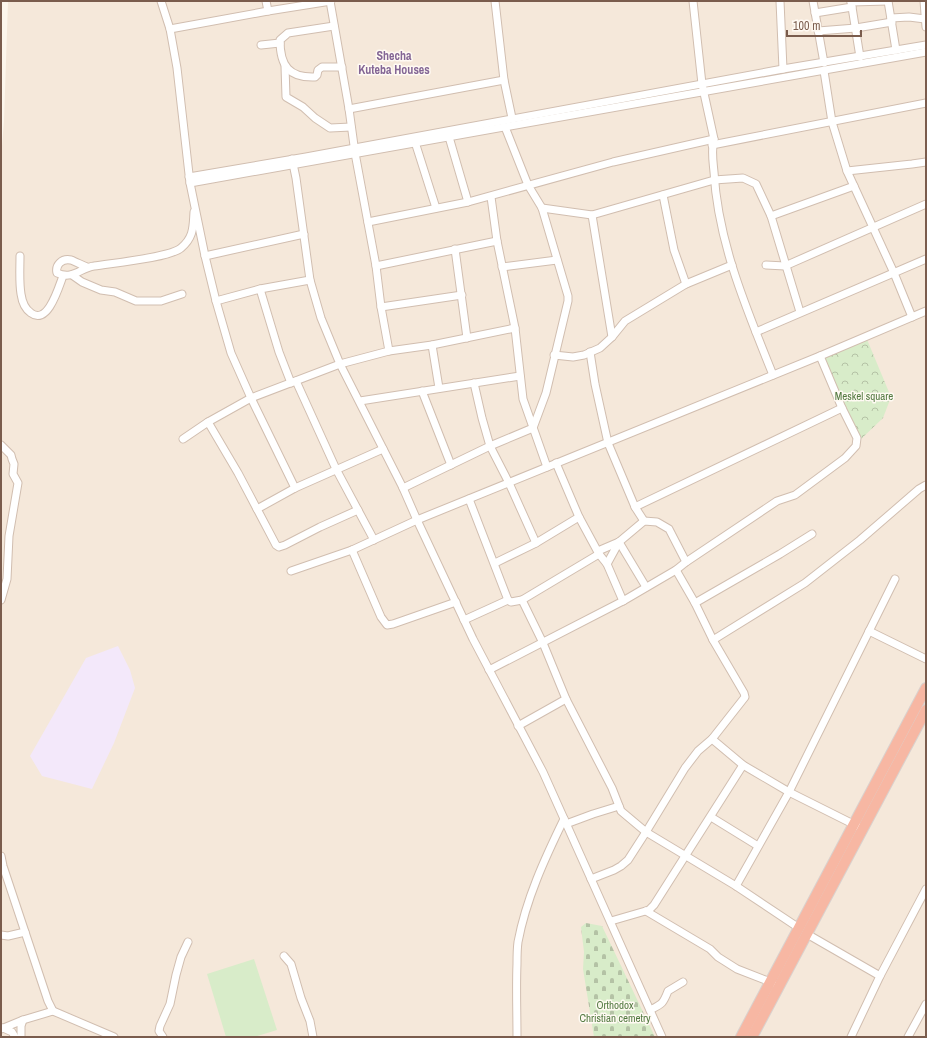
<svg xmlns="http://www.w3.org/2000/svg" width="927" height="1038" font-family="'Archivo Narrow',sans-serif">
<style>
.residential{fill:#f5e8da}
.education{fill:#f3e8fa}
.forest{fill:url(#forest-crowns)}
.cemetery{fill:url(#cemetery-stones)}
.pitch{fill:#d8ecc9}
.lines{fill:none;stroke-linecap:round;stroke-linejoin:round}
.minor-casing{stroke:#d1beb0;stroke-width:9}
.highway-casing{stroke:#dad1cd;stroke-width:12}
.minor{stroke:#fff;stroke-width:7}
.highway{stroke:#f7b7a3;stroke-width:10}
.labels{text-anchor:middle;stroke-width:3;stroke-linejoin:round;paint-order:stroke}
.park-label{font-size:11px;fill:#537a41;stroke:#fffaf3}
.neighbourhood-label{font-size:12px;font-weight:bold;fill:#846695;stroke:#fffaf3}
</style>
<defs>
<pattern id="forest-crowns" width="20" height="18" patternUnits="userSpaceOnUse"><rect width="20" height="18" fill="#d8ecc9"/><path d="M2 6a3 3 0 1 1 6 0M12 15a3 3 0 1 1 6 0" fill="none" stroke="#b4c2a5"/></pattern>
<pattern id="cemetery-stones" width="16" height="16" patternUnits="userSpaceOnUse"><rect width="16" height="16" fill="#d8ecc9"/><path d="M2 7V4a2 2 0 0 1 4 0v3zM10 15v-3a2 2 0 0 1 4 0v3z" fill="#b4c2a5"/></pattern>
</defs>
<rect width="100%" height="100%" fill="#fdf6ec"/>
<polygon class="residential" points="8,1 926,1 926,1037 1,1037 1,158 4,121"/>
<polygon class="education" points="118,646 130,670 135,688 114,743 92,789 42,776 30,756 86,658"/>
<polygon class="forest" points="866,337 891,397 883,418 860,440 821,355"/>
<polygon class="cemetery" points="586,923 602,926 655,1037 594,1037 583,969 584,952 581,927"/>
<polygon class="pitch" points="254,959 277,1030 254,1037 226,1037 207,974"/>
<g class="lines">
<defs>
<g id="minor">
<polyline points="161,1 170,29 177,68 190,183 205,256 216,301 231,353 251,398 295,488"/>
<polyline points="266,1 268,11"/>
<polyline points="330,1 349,109 355,153 376,266 381,307 389,351"/>
<polyline points="495,1 504,80 512,118"/>
<path d="M693 1 702 84 714 139C711 150 713 161 714 172 718 243 747 310 773 375"/>
<polyline points="780,1 783,69"/>
<polyline points="813,1 824,63"/>
<polyline points="851,1 860,57"/>
<polyline points="888,1 896,50"/>
<polyline points="924,1 926,27"/>
<polyline points="851,2 888,1"/>
<polyline points="815,13 852,7"/>
<polyline points="891,18 909,17 925,19"/>
<path d="M334 26 288 33 280 40C280 66 289 78 315 77L317 75 318 70 322 67H342"/>
<polyline points="170,29 268,11 331,1"/>
<polyline points="818,31 856,28 892,22"/>
<polyline points="261,45 280,43"/>
<polyline points="285,66 286,97 303,107 315,118 330,128 351,127"/>
<polyline points="824,71 832,122 847,171 894,273 912,317"/>
<polyline points="349,109 504,80"/>
<polyline points="449,137 468,202"/>
<polyline points="415,142 436,208"/>
<polyline points="712,145 926,103"/>
<polyline points="292,159 296,178 310,280 321,318 340,364 403,488 417,520 473,639 543,772 662,1037"/>
<polyline points="847,171 912,164 926,162"/>
<polyline points="189,177 306,157 783,69 926,45"/>
<polyline points="190,183 926,52"/>
<polyline points="663,195 674,250 686,284"/>
<polyline points="491,197 497,241 515,328 523,399 547,467"/>
<polyline points="542,208 592,215 714,180 743,178 756,184 771,216 800,312"/>
<polyline points="592,215 612,337"/>
<polyline points="771,216 854,186"/>
<polyline points="368,222 468,202 613,162 714,139"/>
<polyline points="455,249 467,338"/>
<path d="M20 256C20 269 19 282 21 294 22 301 25 309 31 313 48 326 59 286 63 276"/>
<polyline points="205,256 304,234"/>
<polyline points="766,265 785,266 926,204"/>
<polyline points="376,266 497,241"/>
<path d="M87 267C82 265 76 262 71 260 62 258 55 265 57 273 73 280 80 268 94 266 112 263 169 258 181 248 194 237 193 227 194 212"/>
<polyline points="502,267 557,260"/>
<polyline points="72,275 82,282 101,290 115,292 136,301 161,301 182,294"/>
<polyline points="260,289 279,352 291,383"/>
<polyline points="216,301 260,289 310,280"/>
<polyline points="381,307 462,295"/>
<polyline points="756,332 926,259"/>
<polyline points="432,345 439,388"/>
<polyline points="590,352 595,384 608,443 635,507 644,521"/>
<polyline points="554,355 573,357 584,355 600,348 612,337 625,321 686,284 732,265"/>
<polyline points="296,381 336,469 374,540"/>
<polyline points="474,383 482,418 490,446 509,483 536,543"/>
<polyline points="422,391 451,465"/>
<polyline points="360,401 520,376"/>
<polyline points="208,422 238,473 276,545 279,547 285,545 320,527 358,510"/>
<polyline points="183,439 208,422 251,398 340,364 389,351 432,345 515,328"/>
<polyline points="1,445 11,455 12,459 14,464 13,474 18,483 9,536 7,579 1,600"/>
<polyline points="556,463 579,517 599,554 607,564 623,601"/>
<polyline points="403,488 490,446 533,428 546,393 568,301 568,296 542,208 528,185 505,127"/>
<polyline points="469,499 508,600 511,602 522,600 543,643 566,699 518,726"/>
<polyline points="635,507 842,408"/>
<polyline points="257,509 295,488 383,449"/>
<polyline points="619,542 646,587"/>
<polyline points="352,550 381,617 387,625 393,624 456,602"/>
<polyline points="598,551 619,542 644,521 657,522 669,529 686,562"/>
<polyline points="495,563 536,543 579,517"/>
<polyline points="607,564 619,542"/>
<polyline points="291,571 352,550 417,520 820,356 926,311"/>
<polyline points="522,600 599,554"/>
<polyline points="695,603 780,554 812,534"/>
<polyline points="464,620 508,600"/>
<polyline points="869,631 926,659"/>
<polyline points="713,640 805,583 860,540 919,489 926,485"/>
<polyline points="489,670 623,601 676,570 686,562 777,501 795,495 845,458 856,446 857,438 842,408 820,356"/>
<polyline points="566,699 612,788 621,811 646,832 736,886 799,928"/>
<polyline points="712,739 743,765 789,792 857,826"/>
<polyline points="711,817 758,846"/>
<polyline points="566,824 593,814 619,806"/>
<polyline points="1,856 3,866 48,1001 53,1011 114,1037"/>
<polyline points="591,879 614,870 621,866 628,860 646,832 685,768 698,751 712,739 745,697 744,693 713,640 695,603 676,570"/>
<polyline points="736,886 789,792 895,579"/>
<polyline points="646,911 710,949 718,957 737,969 773,983"/>
<polyline points="611,921 649,910 654,905 743,765"/>
<polyline points="807,934 880,976"/>
<polyline points="1,935 8,936 25,932"/>
<polyline points="284,956 291,964 301,998 310,1021 313,1037"/>
<path d="M650 1010C662 1004 663 1004 668 991L683 982"/>
<polyline points="3,1028 12,1032 15,1037"/>
<polyline points="1,1029 23,1020 53,1011"/>
<polyline points="21,1037 21,1026 23,1020"/>
<polyline points="163,1037 159,1031 160,1026 170,1004 176,975 181,957 188,942"/>
<path d="M517 1037C517 1012 516 988 517 964 517 957 517 949 518 942 526 899 545 858 564 819"/>
<polyline points="851,1037 880,976 926,889"/>
<polyline points="908,1037 926,1004"/>
</g>
<g id="highway">
<polyline points="741,1037 926,688"/>
<polyline points="752,1037 926,710"/>
</g>
</defs>
<use href="#minor" class="minor-casing"/>
<use href="#highway" class="highway-casing"/>
<use href="#minor" class="minor"/>
<use href="#highway" class="highway"/>
</g>
<g class="labels">
<g class="park-label">
<text x="864" y="400">Meskel square</text>
<text x="615" y="1009">Orthodox<tspan x="615" dy="13">Christian cemetry</tspan></text>
</g>
<g class="neighbourhood-label">
<text x="394" y="60">Shecha<tspan x="394" dy="14">Kuteba Houses</tspan></text>
</g>
</g>
<rect width="927" height="1038" fill="none" stroke="#7a5c4d" stroke-width="4"/>
<path d="M787 30v6h74v-6" fill="none" stroke="#7a5c4d" stroke-width="2"/>
<text x="793" y="30" font-size="12" fill="#7a5c4d" stroke="#fffaf3" stroke-width="3" paint-order="stroke">100 m</text>
</svg>
